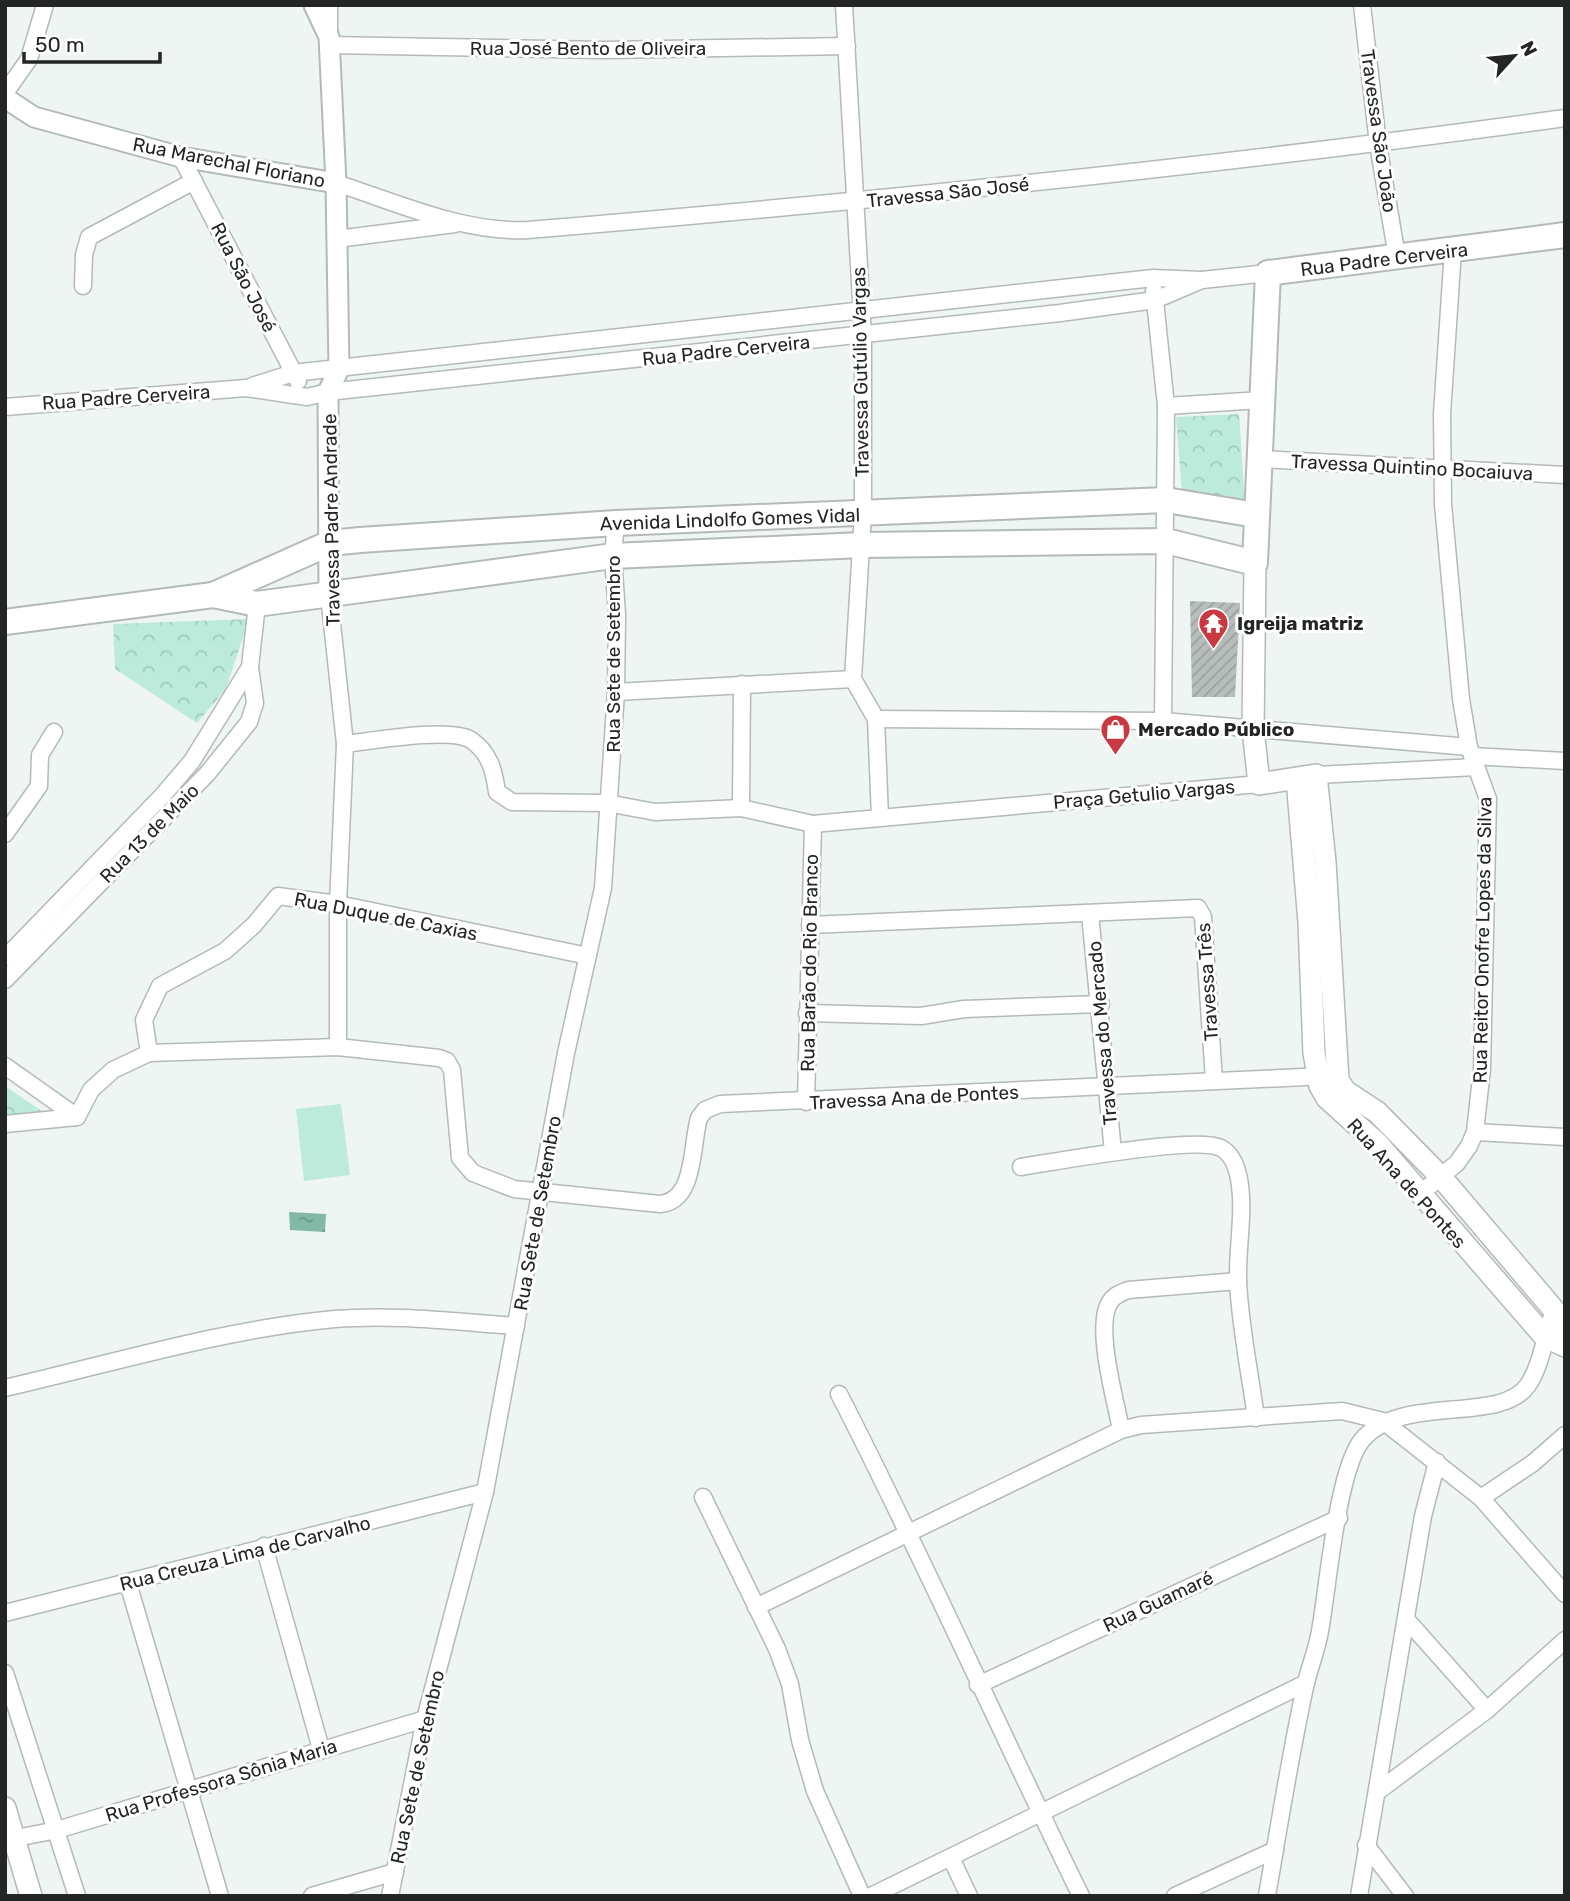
<svg xmlns="http://www.w3.org/2000/svg" width="1570" height="1901" font-family="Rubik,sans-serif">
<style>
.park{fill:url(#park-crowns)}
.garden{fill:#bdebdb}
.water{fill:url(#water-ripples)}
.building{fill:url(#building-hatch)}
.lines{fill:none;stroke-linecap:round;stroke-linejoin:round}
.minor-casing{stroke:#b3bab8;stroke-width:19}
.tertiary-casing{stroke:#b3bab8;stroke-width:23}
.secondary-casing{stroke:#b3bab8;stroke-width:24}
.primary-casing{stroke:#b3bab8;stroke-width:28}
.minor{stroke:#fff;stroke-width:16}
.tertiary{stroke:#fff;stroke-width:19}
.secondary{stroke:#fff;stroke-width:21}
.primary{stroke:#fff;stroke-width:24}
.labels{text-anchor:middle;stroke-width:6;stroke-linejoin:round;paint-order:stroke}
.street-label{font-size:19px;fill:#232625;stroke:#fff}
.poi-label{font-size:19px;font-weight:bold;fill:#232625;stroke:#fff;text-anchor:start}
</style>
<defs>
<pattern id="park-crowns" width="20" height="18" patternUnits="userSpaceOnUse" patternTransform="scale(1.75)"><rect width="20" height="18" fill="#bdebdb"/><path d="M2 6a3 3 0 1 1 6 0M12 15a3 3 0 1 1 6 0" fill="none" stroke="#a2c9bc"/></pattern>
<pattern id="water-ripples" width="26" height="14" patternUnits="userSpaceOnUse" patternTransform="scale(1.75)"><rect width="26" height="14" fill="#81b8a6"/><path d="M2 4q2-2 4 0t4 0M15 11q2-2 4 0t4 0" fill="none" stroke="#699587"/></pattern>
<pattern id="building-hatch" width="6" height="6" patternUnits="userSpaceOnUse" patternTransform="scale(1.75)"><rect width="6" height="6" fill="#b6bdbb"/><path d="M-1 1l2-2M0 6l6-6M5 7l2-2" fill="none" stroke="#9ca2a1"/></pattern>
</defs>
<rect width="100%" height="100%" fill="#eef5f3"/>
<g class="park">
<polygon points="1239,414 1245,501 1183,506 1176,417"/>
<polygon points="249,619 226,689 197,723 115,669 113,624"/>
<polygon points="5,1086 43,1112 36,1128 5,1132"/>
</g>
<polygon class="garden" points="341,1104 350,1175 304,1181 296,1109"/>
<polygon class="water" points="289,1212 326,1214 325,1232 290,1230"/>
<polygon class="building" points="1190,601 1240,603 1235,697 1192,697"/>
<g class="lines">
<defs>
<g id="minor">
<polyline points="329,5 329,34"/>
<polyline points="844,5 863,335 863,513 853,679 876,719 880,817"/>
<polyline points="1362,5 1378,144 1397,257"/>
<polyline points="329,45 605,50 847,46"/>
<polyline points="5,93 29,59 45,5"/>
<polyline points="181,157 298,381"/>
<path d="M336 183C398 203 463 233 528 230 875 201 1220 166 1565 118"/>
<polyline points="337,239 455,224"/>
<polyline points="83,286 84,255 89,237 194,181"/>
<polyline points="1154,291 1166,406 1163,721"/>
<polyline points="252,386 293,373 1153,278 1202,280 1268,273"/>
<polyline points="1166,406 1262,400"/>
<polyline points="5,407 246,388 307,397 328,392 1060,313 1155,300 1202,280"/>
<polyline points="1259,459 1565,475"/>
<polyline points="329,595 345,744 338,904 338,1047"/>
<polyline points="616,692 853,679"/>
<polyline points="876,719 1163,721 1469,747"/>
<path d="M345 744C372 741 450 727 471 740 490 753 494 771 497 792L512 802 607 803 655 812 741 808 813 824 1259 784"/>
<polyline points="1472,756 1565,761"/>
<polyline points="1316,775 1476,767"/>
<polyline points="741,808 742,684"/>
<polyline points="5,834 39,786 40,755 54,732"/>
<polyline points="1090,914 1113,1152"/>
<polyline points="810,925 1198,908 1203,917 1214,1080"/>
<polyline points="5,958 163,795 192,761 250,667"/>
<polyline points="5,980 207,774 249,722 255,703 250,667 257,604"/>
<polyline points="807,1013 921,1016 964,1009 1101,1004"/>
<polyline points="149,1053 144,1020 160,986 225,951 254,925 278,896 338,904 588,956"/>
<polyline points="5,1066 77,1117"/>
<polyline points="806,1102 813,824"/>
<path d="M5 1124 77 1117 91 1090 113 1070 149 1053 338 1047 439 1058 447 1061 452 1070 460 1158 473 1173 514 1189 660 1204C696 1201 691 1145 699 1118L705 1110 720 1104 1327 1076"/>
<polyline points="1475,1132 1565,1137"/>
<path d="M1021 1167C1054 1162 1197 1135 1221 1148 1232 1154 1237 1168 1239 1179 1245 1212 1237 1247 1238 1281 1240 1326 1250 1373 1256 1418"/>
<polyline points="1420,1194 1457,1163 1469,1146 1475,1132 1482,1069 1488,799 1469,747 1461,699 1443,504 1442,414 1453,250"/>
<path d="M5 1388C114 1363 224 1329 335 1319 395 1314 456 1322 516 1326"/>
<path d="M839 1394C924 1559 999 1729 1081 1896"/>
<path d="M1121 1430C1116 1402 1094 1326 1110 1302 1114 1295 1121 1293 1128 1290L1238 1281"/>
<polyline points="703,1497 777,1649 790,1684 800,1740 815,1791 862,1896"/>
<polyline points="1481,1498 1533,1463 1565,1435"/>
<polyline points="264,1546 321,1749"/>
<polyline points="128,1583 220,1896"/>
<polyline points="756,1607 1121,1430 1141,1425 1342,1411 1383,1421 1481,1498 1565,1594"/>
<polyline points="5,1613 485,1492"/>
<polyline points="1406,1619 1487,1710"/>
<polyline points="5,1673 77,1896"/>
<polyline points="978,1685 1339,1518"/>
<polyline points="1377,1792 1487,1710 1565,1640"/>
<polyline points="16,1838 57,1830 425,1719"/>
<polyline points="1366,1845 1405,1896"/>
<polyline points="951,1858 969,1896"/>
<polyline points="312,1896 395,1872"/>
<polyline points="390,1896 425,1719 485,1492 566,1053 603,888 616,692 617,615 613,556 616,523"/>
<polyline points="871,1896 1306,1683"/>
<polyline points="1175,1896 1275,1850"/>
<path d="M1267 1896C1279 1826 1290 1756 1305 1687 1309 1668 1317 1650 1320 1631 1328 1587 1337 1471 1362 1440 1401 1393 1501 1425 1528 1385 1542 1364 1545 1334 1554 1310"/>
<polyline points="1359,1896 1423,1516 1437,1462"/>
</g>
<g id="tertiary">
<polyline points="314,5 329,37 336,183 339,369 328,392 329,595"/>
<polyline points="5,98 34,117 181,157 336,183"/>
</g>
<g id="secondary">
<polyline points="1255,563 1253,729 1259,784 1316,775 1325,862 1338,1080 1345,1091 1377,1112 1441,1177 1554,1310 1565,1328"/>
<polyline points="1297,779 1309,922 1314,1053 1320,1086 1327,1098 1378,1144 1544,1336 1565,1346"/>
<polyline points="5,1808 31,1896"/>
</g>
<g id="primary">
<polyline points="213,595 257,604 613,556 862,545 1166,541 1255,563 1268,273 1565,235"/>
<polyline points="5,622 213,595 330,543 360,540 616,523 1166,500 1256,515"/>
</g>
</defs>
<use href="#minor" class="minor-casing"/>
<use href="#tertiary" class="tertiary-casing"/>
<use href="#secondary" class="secondary-casing"/>
<use href="#primary" class="primary-casing"/>
<use href="#minor" class="minor"/>
<use href="#tertiary" class="tertiary"/>
<use href="#secondary" class="secondary"/>
<use href="#primary" class="primary"/>
</g>
<defs>
<symbol id="temple-pin" viewBox="-11 -11 22 30"><path d="M0 17L-7.5 6A9.5 9.5 0 1 1 7.5 6Z" fill="#c93941" stroke="#fff"/><path d="M0-6L5-2H3V0L6.5 2.5H4V6H1.5V3h-3V6H-4V2.5H-6.5L-3 0V-2H-5Z" fill="#fff"/></symbol>
<symbol id="shop-pin" viewBox="-11 -11 22 30"><path d="M0 17L-7.5 6A9.5 9.5 0 1 1 7.5 6Z" fill="#c93941" stroke="#fff"/><path d="M-5-2.5h2.3a2.7 3.5 0 0 1 5.4 0H5L5.5 6h-11ZM-1.5-2.5h3a1.5 2.3 0 0 0-3 0Z" fill="#fff"/></symbol>
</defs>
<g fill-rule="evenodd">
<use href="#temple-pin" x="1196" y="606" width="35" height="47"/>
<use href="#shop-pin" x="1098" y="712" width="35" height="47"/>
</g>
<g class="labels">
<g class="street-label">
<text x="588" y="55">Rua José Bento de Oliveira</text>
<text transform="translate(1379 131) rotate(82)" y="7">Travessa São João</text>
<text transform="translate(229 162) rotate(11)" y="7">Rua Marechal Floriano</text>
<text transform="translate(948 192) rotate(-6)" y="7">Travessa São José</text>
<text transform="translate(1384 259) rotate(-7)" y="7">Rua Padre Cerveira</text>
<text transform="translate(244 277) rotate(63)" y="7">Rua São José</text>
<text transform="translate(726 350) rotate(-6)" y="7">Rua Padre Cerveira</text>
<text transform="translate(860 372) rotate(-91)" y="7">Travessa Gutúlio Vargas</text>
<text transform="translate(126 397) rotate(-4)" y="7">Rua Padre Cerveira</text>
<text transform="translate(1412 467) rotate(3)" y="7">Travessa Quintino Bocaiuva</text>
<text transform="translate(730 519) rotate(-2)" y="7">Avenida Lindolfo Gomes Vidal</text>
<text transform="translate(331 520) rotate(-91)" y="7">Travessa Padre Andrade</text>
<text transform="translate(613 654) rotate(-90)" y="7">Rua Sete de Setembro</text>
<text transform="translate(1144 794) rotate(-5)" y="7">Praça Getulio Vargas</text>
<text transform="translate(149 833) rotate(-45)" y="7">Rua 13 de Maio</text>
<text transform="translate(386 916) rotate(11)" y="7">Rua Duque de Caxias</text>
<text transform="translate(1482 940) rotate(-89)" y="7">Rua Reitor Onofre Lopes da Silva</text>
<text transform="translate(809 963) rotate(-89)" y="7">Rua Barão do Rio Branco</text>
<text transform="translate(1207 982) rotate(-94)" y="7">Travessa Três</text>
<text transform="translate(1102 1033) rotate(-95)" y="7">Travessa do Mercado</text>
<text transform="translate(914 1097) rotate(-3)" y="7">Travessa Ana de Pontes</text>
<text transform="translate(1407 1183) rotate(48)" y="7">Rua Ana de Pontes</text>
<text transform="translate(537 1213) rotate(-80)" y="7">Rua Sete de Setembro</text>
<text transform="translate(245 1553) rotate(-14)" y="7">Rua Creuza Lima de Carvalho</text>
<text transform="translate(1158 1601) rotate(-25)" y="7">Rua Guamaré</text>
<text transform="translate(417 1767) rotate(-78)" y="7">Rua Sete de Setembro</text>
<text transform="translate(221 1780) rotate(-17)" y="7">Rua Professora Sônia Maria</text>
</g>
<g class="poi-label">
<text x="1237" y="630">Igreija matriz</text>
<text x="1138" y="736">Mercado Público</text>
</g>
</g>
<rect width="1570" height="1901" fill="none" stroke="#232625" stroke-width="14"/>
<g transform="translate(1514 56) rotate(63)" stroke="#ffffff" stroke-width="5" paint-order="stroke">
<path d="M0-5L12 26L0 18L-12 26Z" fill="#232625"/>
<text y="-10" font-size="19" font-weight="bold" text-anchor="middle" fill="#232625">N</text>
</g>
<path d="M24 52v10h136v-10" fill="none" stroke="#232625" stroke-width="3.5"/>
<text x="35" y="52" font-size="21" fill="#232625" stroke="#ffffff" stroke-width="5" paint-order="stroke">50 m</text>
</svg>
